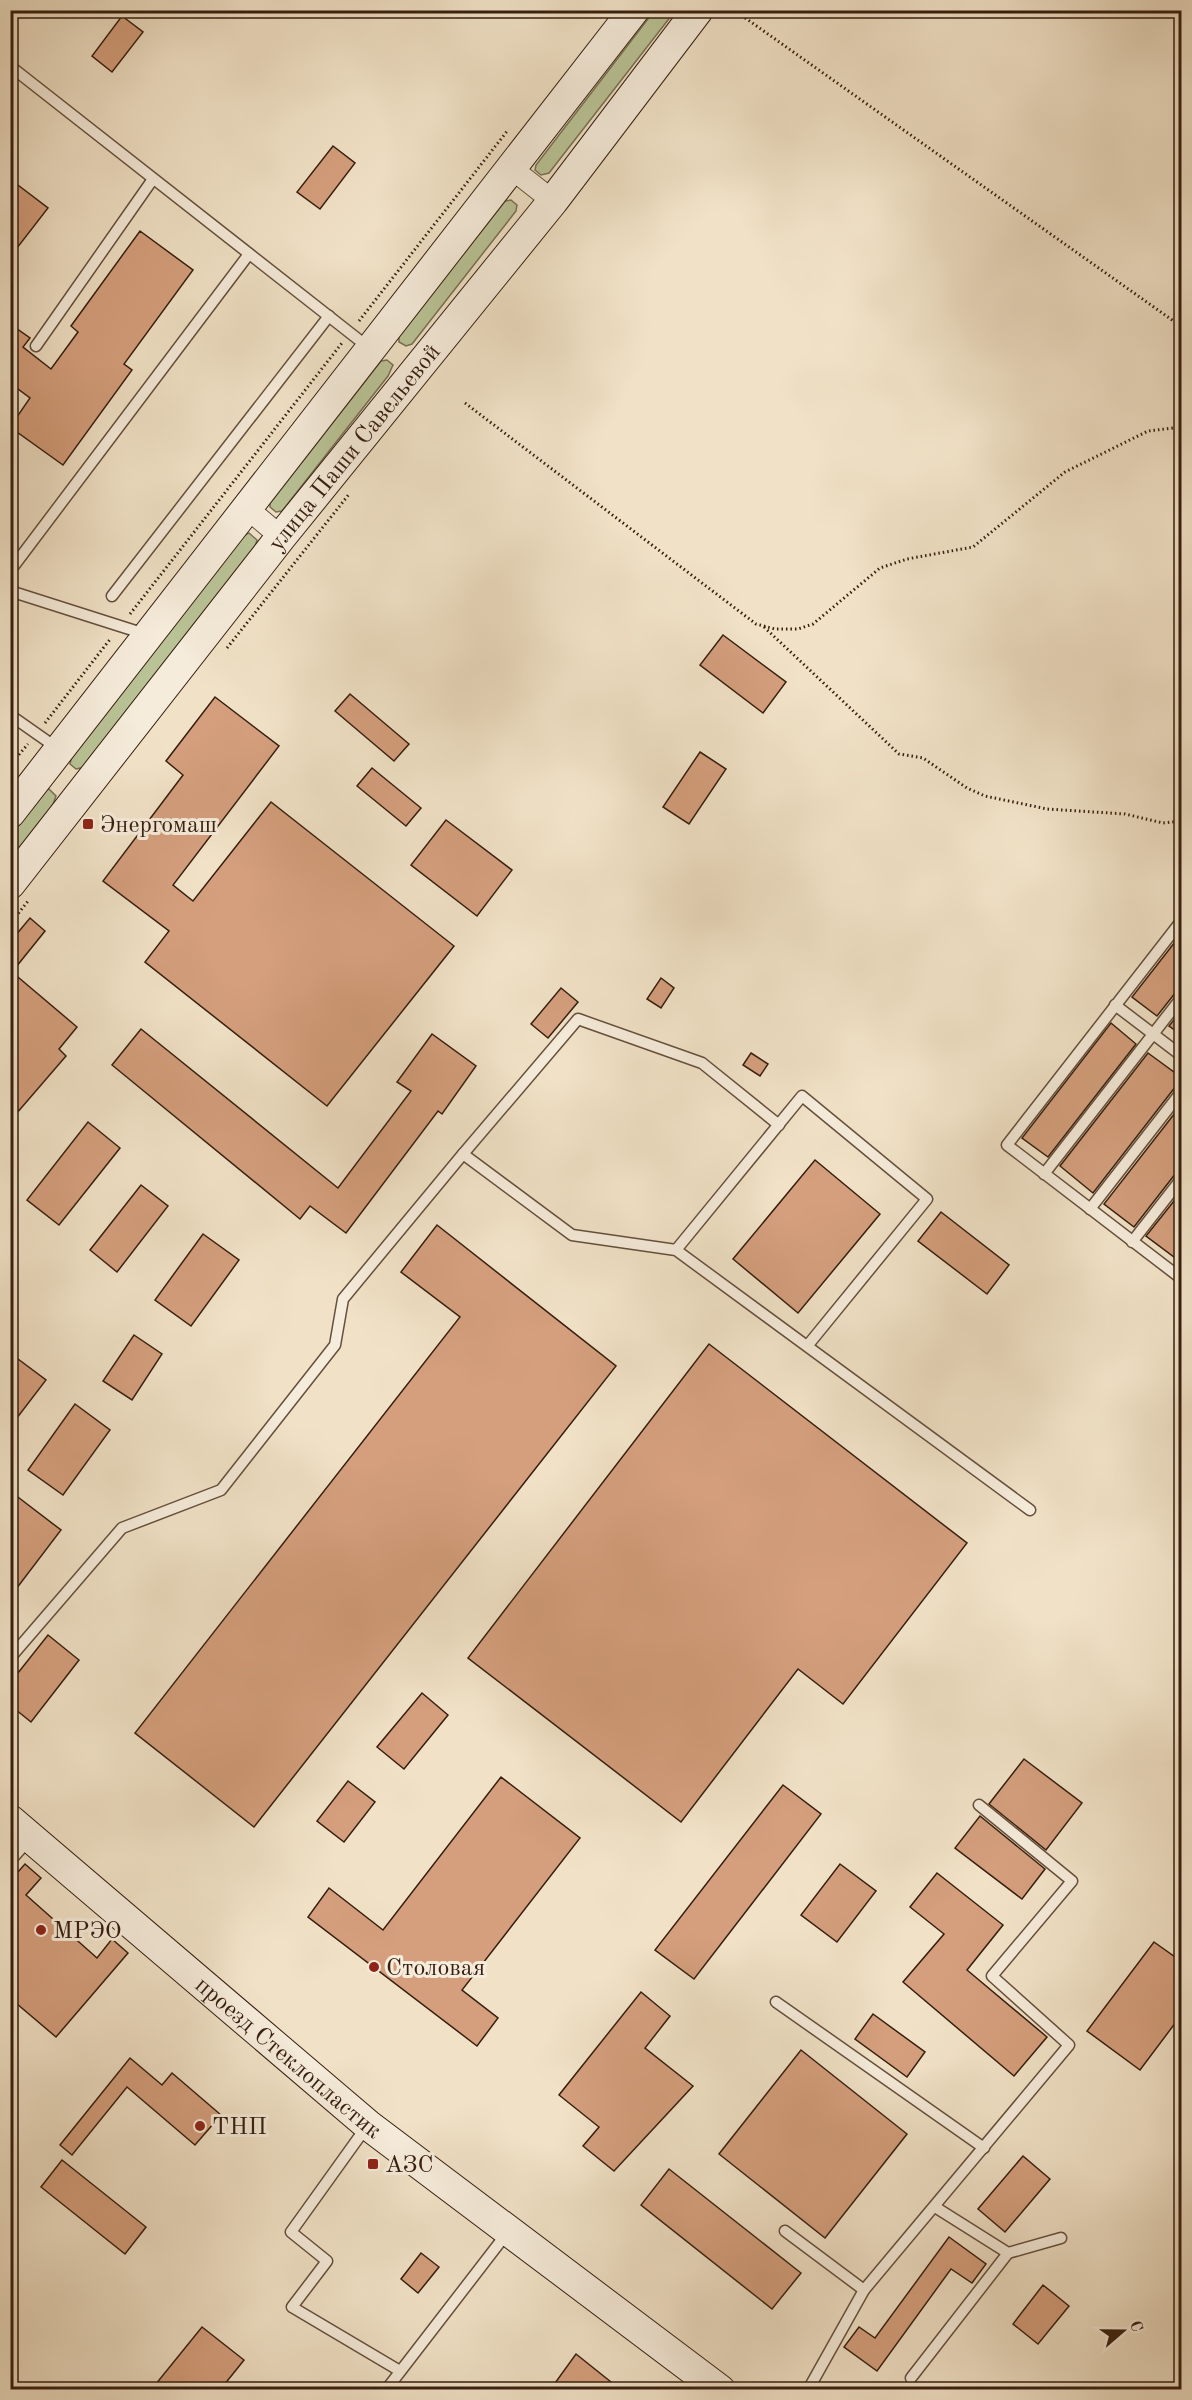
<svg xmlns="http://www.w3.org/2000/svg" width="1192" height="2400" font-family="'Old Standard TT',serif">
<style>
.green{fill:#b9c396;stroke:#787052;stroke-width:1.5}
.building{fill:#d59f7d;stroke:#361e0f;stroke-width:1.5}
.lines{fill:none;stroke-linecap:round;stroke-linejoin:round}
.lane-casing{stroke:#654f3d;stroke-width:13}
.street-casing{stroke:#654f3d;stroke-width:23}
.secondary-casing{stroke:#361e0f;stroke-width:32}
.path{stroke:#361e0f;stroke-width:3;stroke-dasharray:1.5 3;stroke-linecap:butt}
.lane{stroke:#f6ecdb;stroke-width:10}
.street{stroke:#f6ecdb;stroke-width:21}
.secondary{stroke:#f6ecdb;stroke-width:30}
.poi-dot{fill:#8f2418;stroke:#f6ecdb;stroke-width:2}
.labels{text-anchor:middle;stroke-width:6;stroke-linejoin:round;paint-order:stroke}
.street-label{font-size:24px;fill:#361e0f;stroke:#f6ecdb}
.poi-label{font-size:24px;fill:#361e0f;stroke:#f6ecdb;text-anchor:start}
</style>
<rect width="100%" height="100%" fill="#f1e2c7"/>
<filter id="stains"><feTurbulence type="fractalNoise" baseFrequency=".00333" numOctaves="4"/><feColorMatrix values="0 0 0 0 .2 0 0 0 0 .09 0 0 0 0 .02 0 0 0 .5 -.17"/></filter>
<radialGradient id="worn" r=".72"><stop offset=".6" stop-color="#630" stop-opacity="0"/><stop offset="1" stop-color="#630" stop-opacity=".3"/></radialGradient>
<g class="green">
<polygon points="654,11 675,11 549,173 541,175 535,170 536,165"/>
<polygon points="511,200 517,205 516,211 412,344 406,346 399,342 399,336 505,201"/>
<polygon points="387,360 393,365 388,376 282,511 276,512 270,507 270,503 381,361"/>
<polygon points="249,533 257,540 254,550 85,767 76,769 70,764 72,755 243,536"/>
<polygon points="49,789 56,796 52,807 11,860 11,833 43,791"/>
</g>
<g class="building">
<polygon points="122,16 143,32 112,72 92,56"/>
<polygon points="333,146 355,163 320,209 297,192"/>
<polygon points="10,179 48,208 10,257"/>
<polygon points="140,231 193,270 124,364 132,370 63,465 10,427 30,398 10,383 10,324 30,338 23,347 51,369 78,332 71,326"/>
<polygon points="723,635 786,682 763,713 700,665"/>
<polygon points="350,694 409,744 394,761 335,711"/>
<polygon points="215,697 279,746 173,885 193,901 271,802 454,946 327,1106 145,962 169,931 103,881 183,775 166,761"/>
<polygon points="700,752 726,769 689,824 663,807"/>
<polygon points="372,768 421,808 406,826 357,786"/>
<polygon points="446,820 512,870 477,916 411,865"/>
<polygon points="30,918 45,931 12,972 77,1027 59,1049 66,1056 10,1121 10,942"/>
<polygon points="1182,933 1182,990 1176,992 1157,1016 1132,997"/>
<polygon points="661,978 674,988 661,1008 647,999"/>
<polygon points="561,988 578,1002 548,1038 531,1024"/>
<polygon points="1182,1010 1182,1035 1169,1026"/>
<polygon points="1111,1023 1136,1044 1048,1157 1022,1138"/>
<polygon points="141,1029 338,1188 411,1091 397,1082 432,1034 476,1066 442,1114 438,1111 346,1233 310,1206 300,1219 112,1065"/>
<polygon points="751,1053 768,1064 760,1076 743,1065"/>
<polygon points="1148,1053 1182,1078 1182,1084 1176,1086 1093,1193 1060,1166"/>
<polygon points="1182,1104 1182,1171 1176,1173 1134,1227 1104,1204"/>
<polygon points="88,1122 120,1148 59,1225 27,1200"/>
<polygon points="815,1160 880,1214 798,1313 733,1259"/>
<polygon points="141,1185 168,1206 117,1272 90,1250"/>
<polygon points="1182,1191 1182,1263 1146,1236"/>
<polygon points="941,1212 1009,1265 987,1294 918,1241"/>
<polygon points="437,1225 616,1366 254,1827 135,1733 460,1317 401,1272"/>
<polygon points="203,1234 239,1260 191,1326 155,1300"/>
<polygon points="134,1335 162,1354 132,1400 103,1381"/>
<polygon points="709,1344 967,1543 843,1704 798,1669 681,1822 468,1658"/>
<polygon points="10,1353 46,1380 10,1427"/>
<polygon points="75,1404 110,1430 63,1495 28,1470"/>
<polygon points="10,1491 61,1530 10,1597"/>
<polygon points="48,1635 79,1660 31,1722 10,1705 10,1683"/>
<polygon points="422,1693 448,1715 404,1769 377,1747"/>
<polygon points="1024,1759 1082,1803 1046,1850 989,1804"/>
<polygon points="501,1777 580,1838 462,1990 498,2018 477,2046 308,1917 329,1888 383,1930"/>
<polygon points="348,1781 375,1802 344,1842 317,1821"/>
<polygon points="783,1785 821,1814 694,1979 655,1950"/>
<polygon points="980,1816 1045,1869 1022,1899 955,1848"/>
<polygon points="25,1864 41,1878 26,1895 97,1958 112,1939 128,1953 56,2037 10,1998 10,1881"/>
<polygon points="840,1864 876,1891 837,1942 801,1915"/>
<polygon points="937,1873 1003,1925 967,1970 1047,2037 1014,2076 903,1982 944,1934 910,1907"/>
<polygon points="1154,1942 1182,1962 1182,2014 1140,2070 1087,2031"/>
<polygon points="641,1992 670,2016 645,2048 693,2086 614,2171 583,2146 599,2127 559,2095"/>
<polygon points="873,2014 925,2052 907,2077 855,2039"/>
<polygon points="801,2050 907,2134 825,2238 719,2154"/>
<polygon points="130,2058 162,2085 172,2073 221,2115 195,2145 127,2087 72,2155 60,2145"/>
<polygon points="1023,2156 1050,2179 1005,2232 978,2209"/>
<polygon points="62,2160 146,2227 125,2254 41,2187"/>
<polygon points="669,2169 801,2273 772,2309 641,2205"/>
<polygon points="949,2237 986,2264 972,2283 951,2269 877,2371 844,2347 859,2327 875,2338"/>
<polygon points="421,2253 439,2267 418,2293 401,2279"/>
<polygon points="1043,2285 1069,2306 1038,2344 1013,2324"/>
<polygon points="202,2327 244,2360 220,2390 151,2390"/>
<polygon points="576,2354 621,2390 550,2390"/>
</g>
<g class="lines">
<defs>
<g id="lane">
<polyline points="10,66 368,347"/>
<polyline points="36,346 153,179"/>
<polyline points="10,571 249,254"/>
<polyline points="10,591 145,634"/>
<polyline points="112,596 329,316"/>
<polyline points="10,715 57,748"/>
<polyline points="1182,920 1007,1145 1182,1279"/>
<polyline points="1115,1005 1182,1056"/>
<polyline points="463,1154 578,1019 702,1063 779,1125"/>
<polyline points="1044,1174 1182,997"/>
<polyline points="1090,1209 1182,1091"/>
<polyline points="1132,1242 1182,1178"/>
<polyline points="676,1250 802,1096 927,1199 808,1345"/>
<polyline points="10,1658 122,1528 221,1490 335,1345 343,1299 463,1154 572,1235 676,1250 1030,1510"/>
<polyline points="10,1861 29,1840"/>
<polyline points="776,2002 984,2148"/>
<polyline points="367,2126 291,2232 327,2261 292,2307 400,2371"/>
<polyline points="935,2207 1008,2253 1061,2238"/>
<polyline points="785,2231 864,2290"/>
<polyline points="911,2378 1008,2253"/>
<polyline points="386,2390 507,2233"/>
<polyline points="808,2390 864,2290 1069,2045 992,1976 1072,1881 979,1805"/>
</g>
<g id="street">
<polyline points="511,168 553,201"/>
<polyline points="247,508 281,537"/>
</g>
<g id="secondary">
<polyline points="10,813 634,10"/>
<path id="s1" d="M10 884 281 537 553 201 698 10"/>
<path id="s2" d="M10 1820 368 2125 720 2390"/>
</g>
</defs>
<use href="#lane" class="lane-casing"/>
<use href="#street" class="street-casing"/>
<use href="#secondary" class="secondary-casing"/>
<g class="path">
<polyline points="734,10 1182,327"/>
<polyline points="359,321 508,130"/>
<polyline points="465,403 756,624 775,629 798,629 813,624 880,568 907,559 973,547 1065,472 1148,431 1182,427"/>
<polyline points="130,614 342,343"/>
<polyline points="764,627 899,754 923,758 967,788 985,796 1047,809 1125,814 1163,823 1182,821"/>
<polyline points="227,648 350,493"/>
<polyline points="45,723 111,638"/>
<polyline points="10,765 28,744"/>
<polyline points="10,924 28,901"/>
</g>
<use href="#lane" class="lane"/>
<use href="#street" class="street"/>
<use href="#secondary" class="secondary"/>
</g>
<g class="poi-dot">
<rect x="82" y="818" width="12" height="12" rx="3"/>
<circle cx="41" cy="1930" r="6"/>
<circle cx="374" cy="1967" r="6"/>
<circle cx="200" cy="2126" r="6"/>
<rect x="367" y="2158" width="12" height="12" rx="3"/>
</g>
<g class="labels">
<g class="street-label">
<text dy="8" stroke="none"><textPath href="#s1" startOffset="556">улица Паши Савельевой</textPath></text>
<text dy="8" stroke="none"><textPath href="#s2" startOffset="366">проезд Стеклопластик</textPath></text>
</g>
<g class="poi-label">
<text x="100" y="832">Энергомаш</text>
<text x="53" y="1938">МРЭО</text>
<text x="386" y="1975">Столовая</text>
<text x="212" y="2134">ТНП</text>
<text x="385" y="2172">АЗС</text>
</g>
</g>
<rect width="1192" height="2400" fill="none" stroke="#f1e2c7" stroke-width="36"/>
<rect x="12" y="12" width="1168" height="2376" fill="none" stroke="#361e0f" stroke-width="3"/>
<rect x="18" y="18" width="1156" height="2364" fill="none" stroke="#361e0f" stroke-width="1.5"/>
<g transform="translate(1123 2331) rotate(70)" stroke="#f6ecdb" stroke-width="4.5" paint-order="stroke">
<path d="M0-4.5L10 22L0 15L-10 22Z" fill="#361e0f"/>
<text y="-9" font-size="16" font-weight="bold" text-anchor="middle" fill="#361e0f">С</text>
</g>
<rect width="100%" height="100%" filter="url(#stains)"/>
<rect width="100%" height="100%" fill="url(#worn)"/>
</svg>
